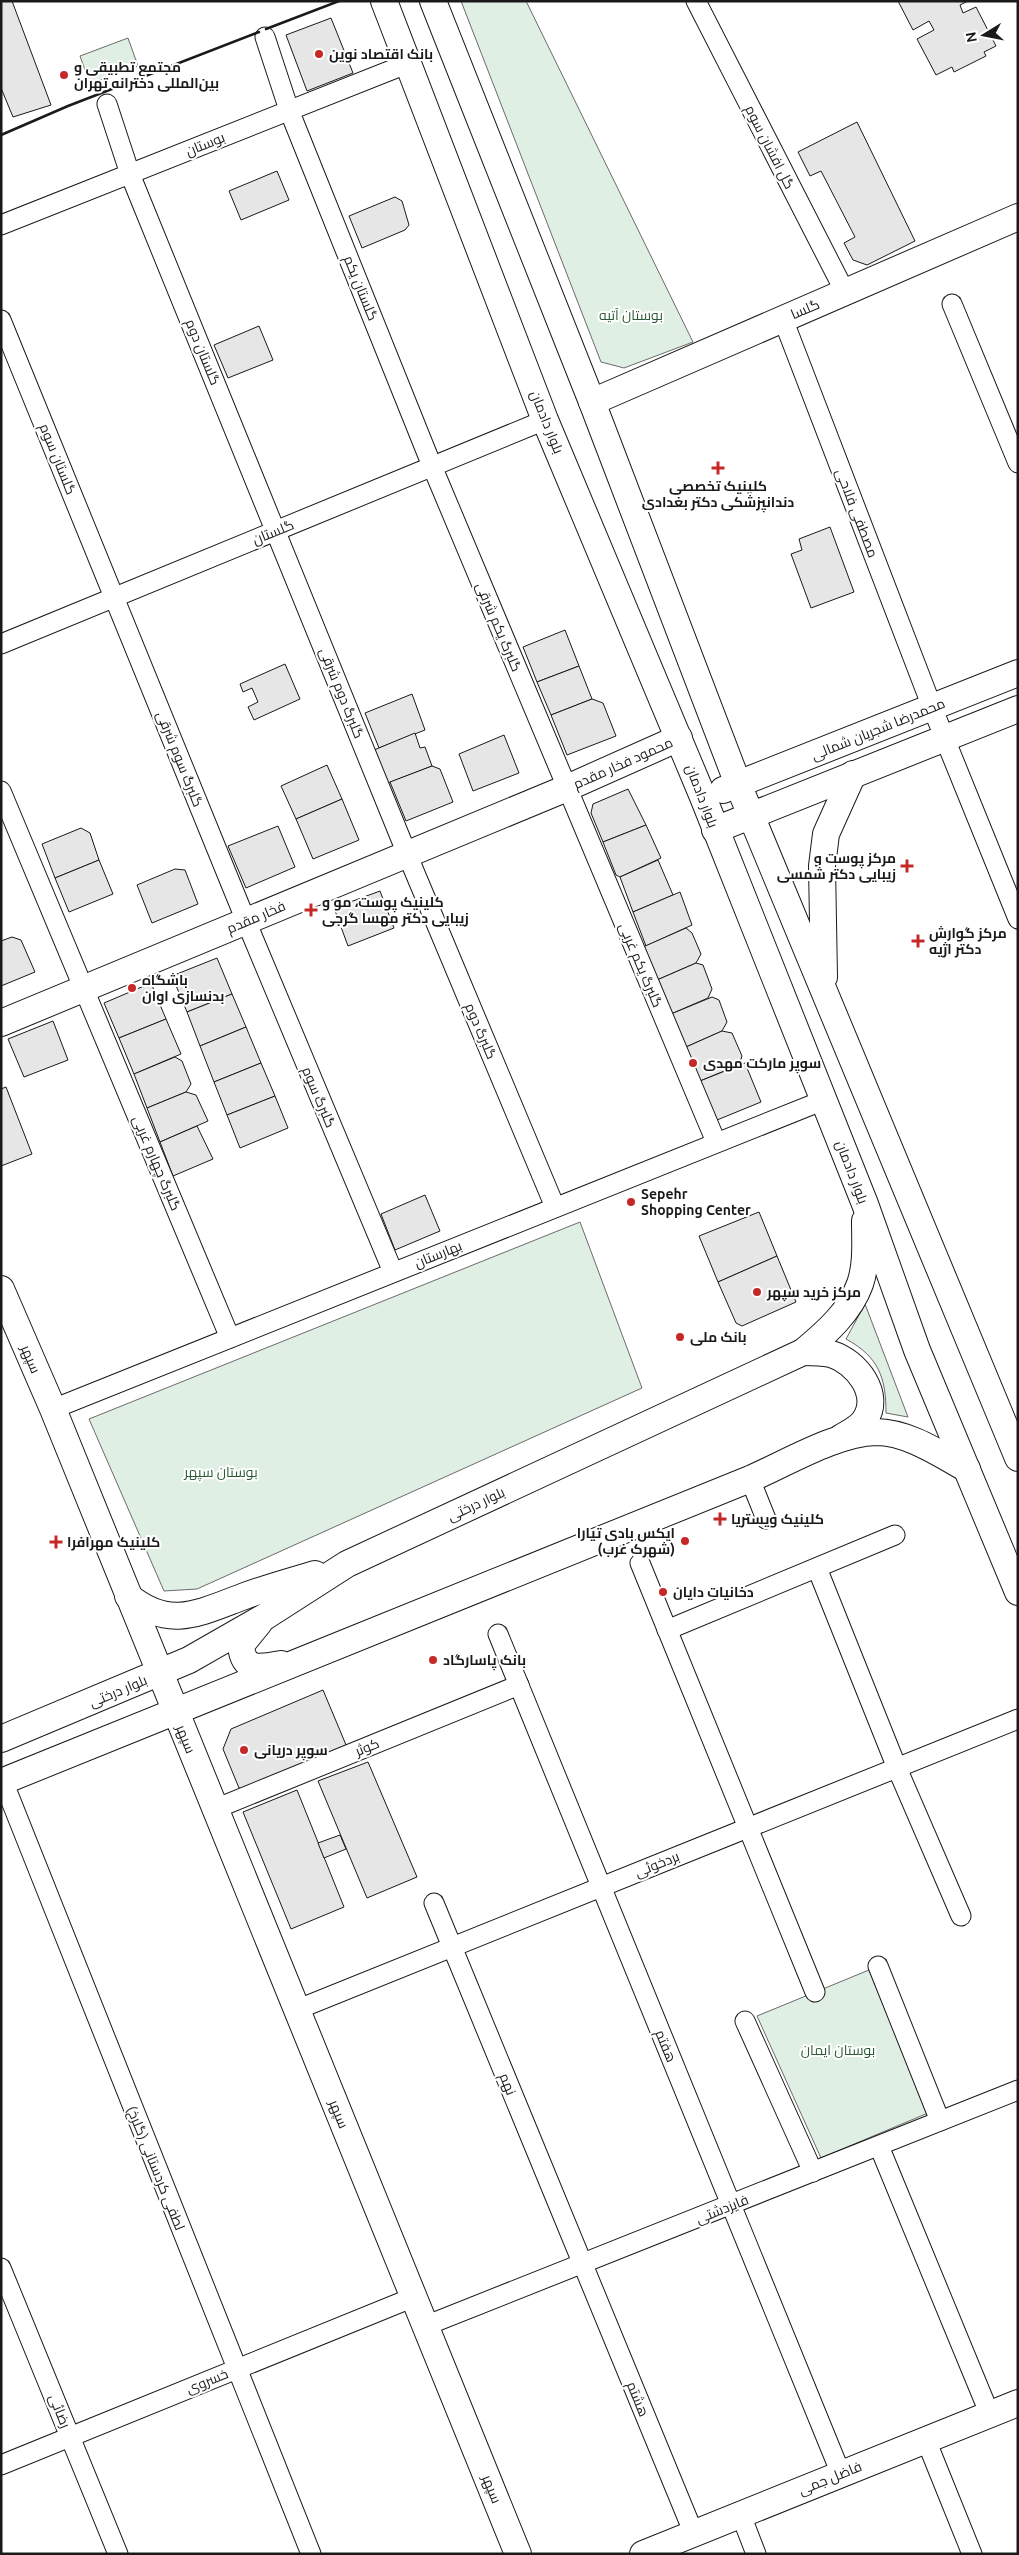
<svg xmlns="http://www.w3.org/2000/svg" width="1019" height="2555" font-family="Ubuntu,Cairo,sans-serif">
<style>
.green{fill:#e0efe3;stroke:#6a6a6a}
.building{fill:#e6e6e6;stroke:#1a1a1a}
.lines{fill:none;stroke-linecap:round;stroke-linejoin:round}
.street-casing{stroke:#1a1a1a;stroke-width:21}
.secondary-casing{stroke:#1a1a1a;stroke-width:28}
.street{stroke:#fff;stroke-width:19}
.secondary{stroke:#fff;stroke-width:26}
.wall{stroke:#1a1a1a;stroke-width:2.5}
.poi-dot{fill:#c62828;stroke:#fff;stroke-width:2}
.labels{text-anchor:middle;stroke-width:4;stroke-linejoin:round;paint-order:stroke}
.poi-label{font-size:14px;font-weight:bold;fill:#1a1a1a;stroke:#fff;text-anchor:start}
.street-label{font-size:14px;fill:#1a1a1a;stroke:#fff}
.park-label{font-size:14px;fill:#2b5a34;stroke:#fff}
</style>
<rect width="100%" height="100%" fill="#fff"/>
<g class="green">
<polygon points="461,1 526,1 693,342 624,368 601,362"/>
<polygon points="128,38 138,66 90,84 80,56"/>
<polygon points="580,1222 642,1388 197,1589 164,1591 89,1419"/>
<path d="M865 1304 908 1417 886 1413C886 1378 879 1357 846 1339Z"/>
<polygon points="869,1970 928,2113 821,2158 757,2016"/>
</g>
<g class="building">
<polygon points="1,1 12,1 51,105 13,117 1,88"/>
<polygon points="898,1 968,1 960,5 963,13 976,7 996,46 984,52 986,56 954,72 952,67 936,75 917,39 934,30 929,21 913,30"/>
<polygon points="331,18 353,73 307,91 286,35"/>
<polygon points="857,122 915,241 867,265 853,260 844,243 855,237 821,171 810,176 798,152"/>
<polygon points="277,171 289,200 241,220 229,191"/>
<polygon points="395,197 402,201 409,225 405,230 362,248 349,216"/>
<polygon points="259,326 273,360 228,378 214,345"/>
<polygon points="830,527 854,592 811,608 791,554 802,550 799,539"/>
<polygon points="565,630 579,666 537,682 523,647"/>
<polygon points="285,664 300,699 254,720 248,707 258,702 252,688 243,692 240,684"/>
<polygon points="579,666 592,699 551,715 537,682"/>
<polygon points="412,694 425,730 379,748 365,713"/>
<polygon points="592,699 603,703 616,736 567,755 551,715"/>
<polygon points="415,733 420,748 425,747 432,766 388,783 374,750"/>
<polygon points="504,735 519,773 473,791 459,754"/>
<polygon points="327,765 342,799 296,819 281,786"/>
<polygon points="432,766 440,769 453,802 406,821 390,782"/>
<polygon points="628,789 646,825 603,842 591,813 593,804"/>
<polygon points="342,799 359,840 313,859 296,819"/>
<polygon points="646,825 661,858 620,877 616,875 603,842"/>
<polygon points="278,826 295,867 246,888 228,846"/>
<polygon points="81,828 90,833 99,860 55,878 42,844"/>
<polygon points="99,860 113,894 69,912 55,878"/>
<polygon points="658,860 673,895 633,912 620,877"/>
<polygon points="175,869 185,870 198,904 152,923 137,885"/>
<polygon points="380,891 394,928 348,946 334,908"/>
<polygon points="680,892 692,925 646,946 633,912"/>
<polygon points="686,928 692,933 701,954 696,963 657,980 643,947"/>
<polygon points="12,937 21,940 35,972 1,986 1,941"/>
<polygon points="217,958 232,994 187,1012 172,976"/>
<polygon points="696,963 703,965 712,989 708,998 671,1014 657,980"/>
<polygon points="151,983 166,1019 119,1038 104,1003"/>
<polygon points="232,994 246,1027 200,1046 187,1012"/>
<polygon points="712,997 719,1000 727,1022 722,1031 686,1047 671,1014"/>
<polygon points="166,1019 181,1054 134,1074 119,1038"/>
<polygon points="53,1021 68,1060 24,1077 8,1039"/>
<polygon points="246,1027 261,1063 214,1082 200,1046"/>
<polygon points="722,1031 732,1033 742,1056 739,1065 700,1081 686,1047"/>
<polygon points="175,1057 182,1061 191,1084 186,1092 147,1108 134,1074"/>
<polygon points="261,1063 275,1096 227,1115 214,1082"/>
<polygon points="745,1063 761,1102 717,1120 700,1081"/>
<polygon points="6,1087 32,1154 1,1166 1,1089"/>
<polygon points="186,1092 196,1095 208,1121 160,1142 147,1108"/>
<polygon points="275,1096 288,1128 240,1148 227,1115"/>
<polygon points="197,1126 213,1159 173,1176 160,1142"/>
<polygon points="425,1195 440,1231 395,1250 381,1214"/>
<polygon points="759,1212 777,1256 718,1282 699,1236"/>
<polygon points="777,1256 796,1302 742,1326 736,1323 718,1282"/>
<polygon points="323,1690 349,1752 258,1791 239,1788 223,1749 231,1729"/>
<polygon points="368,1762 417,1877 367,1898 318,1781"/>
<polygon points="297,1790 344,1907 291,1929 243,1812"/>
<polygon points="340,1835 346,1849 324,1858 318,1843"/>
</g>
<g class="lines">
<defs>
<g id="street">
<polyline points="696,1 845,292"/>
<polyline points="265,37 289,110 432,466 716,1142"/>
<polyline points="107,104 130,174 407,854 555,1207"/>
<polyline points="1,225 409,63"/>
<polyline points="952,304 1018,463"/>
<polyline points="783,319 932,707 1018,919"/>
<polyline points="1,320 246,921 393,1272"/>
<polyline points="1,644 545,420"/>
<polyline points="1,791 230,1338"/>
<polyline points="53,1409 824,1100"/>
<polyline points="750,1479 766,1519"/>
<polyline points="640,1563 815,1992"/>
<polyline points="817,1568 897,1768 961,1916"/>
<polyline points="667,1630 895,1535"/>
<polyline points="498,1634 841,2474"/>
<polyline points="3,1781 311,2554"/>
<polyline points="215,1809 519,1685"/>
<polyline points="434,1903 694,2534"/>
<polyline points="878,1966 940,2121"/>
<polyline points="296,2010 1018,1719"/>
<polyline points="745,2021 813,2172"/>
<polyline points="879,2146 990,2415"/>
<polyline points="1,2268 118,2554"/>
<polyline points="425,2326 1018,2090"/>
<polyline points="926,2440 972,2554"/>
<polyline points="1,2465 414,2297"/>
<polyline points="741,2515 756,2554"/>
</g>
<g id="secondary">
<polyline points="384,1 545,420 703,797 865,1204 917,1350 1018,1592"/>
<polyline points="433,1 592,402 738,784 1018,1458"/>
<polyline points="592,402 1018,217"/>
<polyline points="723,790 1018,673"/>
<polyline points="715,830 1018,709"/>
<polyline points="824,977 822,866 826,834 853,774"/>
<polyline points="1,1023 567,788 679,738"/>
<polyline points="1,1289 53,1409 518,2554"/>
<path d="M803 1352C812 1352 822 1352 831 1354 856 1361 883 1395 864 1421 859 1428 849 1433 842 1437"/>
<path d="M128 1596C169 1630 199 1613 242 1597 266 1588 291 1581 315 1574"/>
<path d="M259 1623 241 1645C243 1672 260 1668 281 1664"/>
<path d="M1 1739 189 1660 266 1616 347 1564 803 1352C826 1333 850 1312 860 1284 867 1264 865 1241 865 1221"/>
<path d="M1 1782 750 1479C787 1463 836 1433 876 1432 908 1432 940 1454 967 1469"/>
<polyline points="643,2554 1018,2403"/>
</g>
</defs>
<use href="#street" class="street-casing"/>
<use href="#secondary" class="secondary-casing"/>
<use href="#street" class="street"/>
<use href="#secondary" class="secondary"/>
<g class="wall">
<polyline points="266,29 339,1"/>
<polyline points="1,135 68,106 259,32"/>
</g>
</g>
<g class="poi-dot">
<circle cx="319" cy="54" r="5"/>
<circle cx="64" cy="75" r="5"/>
<path d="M715.5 460.5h5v5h5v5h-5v5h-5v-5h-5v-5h5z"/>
<path d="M904.5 858.5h5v5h5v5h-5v5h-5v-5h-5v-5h5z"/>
<path d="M308.5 902.5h5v5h5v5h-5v5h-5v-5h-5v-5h5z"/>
<path d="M915.5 933.5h5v5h5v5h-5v5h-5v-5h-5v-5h5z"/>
<circle cx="132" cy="988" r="5"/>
<circle cx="693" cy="1063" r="5"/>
<circle cx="631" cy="1202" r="5"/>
<circle cx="757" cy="1292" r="5"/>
<circle cx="680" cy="1337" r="5"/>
<path d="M717.5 1511.5h5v5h5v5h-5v5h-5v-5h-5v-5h5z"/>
<circle cx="685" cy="1541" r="5"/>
<path d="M53.5 1534.5h5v5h5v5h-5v5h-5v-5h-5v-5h5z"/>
<circle cx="663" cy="1592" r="5"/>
<circle cx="433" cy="1660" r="5"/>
<circle cx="244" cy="1750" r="5"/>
</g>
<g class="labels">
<g class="poi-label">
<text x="329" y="59">بانک اقتصاد نوین</text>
<text x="74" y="72">مجتمع تطبیقی و<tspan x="74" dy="16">بین‌المللی دخترانه تهران</tspan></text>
<text x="718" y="491" text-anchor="middle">کلینیک تخصصی<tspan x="718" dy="16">دندانپزشکی دکتر بغدادی</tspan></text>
<text x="896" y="863" text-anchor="end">مرکز پوست و<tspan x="896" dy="16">زیبایی دکتر شمسی</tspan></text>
<text x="322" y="907">کلینیک پوست، مو و<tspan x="322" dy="16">زیبایی دکتر مهسا گرجی</tspan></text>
<text x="929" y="938">مرکز گوارش<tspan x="929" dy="16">دکتر اژیه</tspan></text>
<text x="142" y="985">باشگاه<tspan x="142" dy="16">بدنسازی اوان</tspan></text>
<text x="703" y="1068">سوپر مارکت مهدی</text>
<text x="641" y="1199">Sepehr<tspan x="641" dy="16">Shopping Center</tspan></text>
<text x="767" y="1297">مرکز خرید سپهر</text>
<text x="690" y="1342">بانک ملی</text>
<text x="731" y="1524">کلینیک ویستریا</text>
<text x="675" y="1538" text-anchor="end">ایکس بادی تیارا<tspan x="675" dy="16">(شهرک غرب)</tspan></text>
<text x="67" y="1547">کلینیک مهرافرا</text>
<text x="673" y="1597">دخانیات دایان</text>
<text x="443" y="1665">بانک پاسارگاد</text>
<text x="254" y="1755">سوپر دریانی</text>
</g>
<g class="street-label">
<text transform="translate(205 144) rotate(-22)" y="5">بوستان</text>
<text transform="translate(770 147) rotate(63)" y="5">گل افشان سوم</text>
<text transform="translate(361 288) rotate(68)" y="5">گلستان یکم</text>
<text transform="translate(805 309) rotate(-23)" y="5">گلسا</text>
<text transform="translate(203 352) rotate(68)" y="5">گلستان دوم</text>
<text transform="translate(547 422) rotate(68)" y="5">بلوار دادمان</text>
<text transform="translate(58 459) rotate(68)" y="5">گلستان سوم</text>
<text transform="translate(857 513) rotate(69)" y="5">مصطفی فلاحی</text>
<text transform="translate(273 532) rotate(-22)" y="5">گلستان</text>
<text transform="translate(499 627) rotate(67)" y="5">گلبرگ یکم شرقی</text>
<text transform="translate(342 693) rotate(68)" y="5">گلبرگ دوم شرقی</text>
<text transform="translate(878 729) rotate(-22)" y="5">محمدرضا شجریان شمالی</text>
<text transform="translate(180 759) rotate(68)" y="5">گلبرگ سوم شرقی</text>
<text transform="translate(623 763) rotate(-24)" y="5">محمود فخار مقدم</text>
<text transform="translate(702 796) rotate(69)" y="5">بلوار دادمان</text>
<text transform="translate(256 917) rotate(-23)" y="5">فخار مقدم</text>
<text transform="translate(641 965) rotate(67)" y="5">گلبرگ یکم غربی</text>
<text transform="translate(481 1031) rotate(67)" y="5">گلبرگ دوم</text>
<text transform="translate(319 1097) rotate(67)" y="5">گلبرگ سوم</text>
<text transform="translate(157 1163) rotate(67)" y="5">گلبرگ چهارم غربی</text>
<text transform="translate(852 1172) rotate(69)" y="5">بلوار دادمان</text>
<text transform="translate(438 1254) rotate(-22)" y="5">بهارستان</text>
<text transform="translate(31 1359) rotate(67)" y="5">سپهر</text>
<text transform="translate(476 1504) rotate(-25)" y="5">بلوار درختی</text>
<text transform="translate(118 1691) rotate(-23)" y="5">بلوار درختی</text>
<text transform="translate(186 1739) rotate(68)" y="5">سپهر</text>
<text transform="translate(367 1747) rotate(-22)" y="5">کوثر</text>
<text transform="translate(657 1864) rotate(-22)" y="5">بردخوئی</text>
<text transform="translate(666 2046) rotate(68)" y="5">هفتم</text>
<text transform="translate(508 2084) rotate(68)" y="5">نهم</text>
<text transform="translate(339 2114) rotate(68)" y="5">سپهر</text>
<text transform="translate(156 2168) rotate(68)" y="5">لطفی کردستانی (گلرخ)</text>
<text transform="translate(722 2209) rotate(-22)" y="5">فایزدشتی</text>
<text transform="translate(207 2381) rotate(-22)" y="5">خسروی</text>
<text transform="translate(638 2399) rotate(68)" y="5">هشتم</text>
<text transform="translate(60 2411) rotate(68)" y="5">رضائی</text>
<text transform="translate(830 2478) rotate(-22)" y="5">فاضل جمی</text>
<text transform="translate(492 2489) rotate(68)" y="5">سپهر</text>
</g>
<g class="park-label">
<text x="631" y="320">بوستان آتیه</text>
<text x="221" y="1477">بوستان سپهر</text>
<text x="838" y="2055">بوستان ایمان</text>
</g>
</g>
<rect width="1019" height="2555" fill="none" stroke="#1a1a1a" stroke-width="5"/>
<g transform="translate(984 35) rotate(260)" stroke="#ffffff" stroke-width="4" paint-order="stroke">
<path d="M0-4L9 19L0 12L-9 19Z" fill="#1a1a1a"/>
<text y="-8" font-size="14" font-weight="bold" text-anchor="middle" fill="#1a1a1a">N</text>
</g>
</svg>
